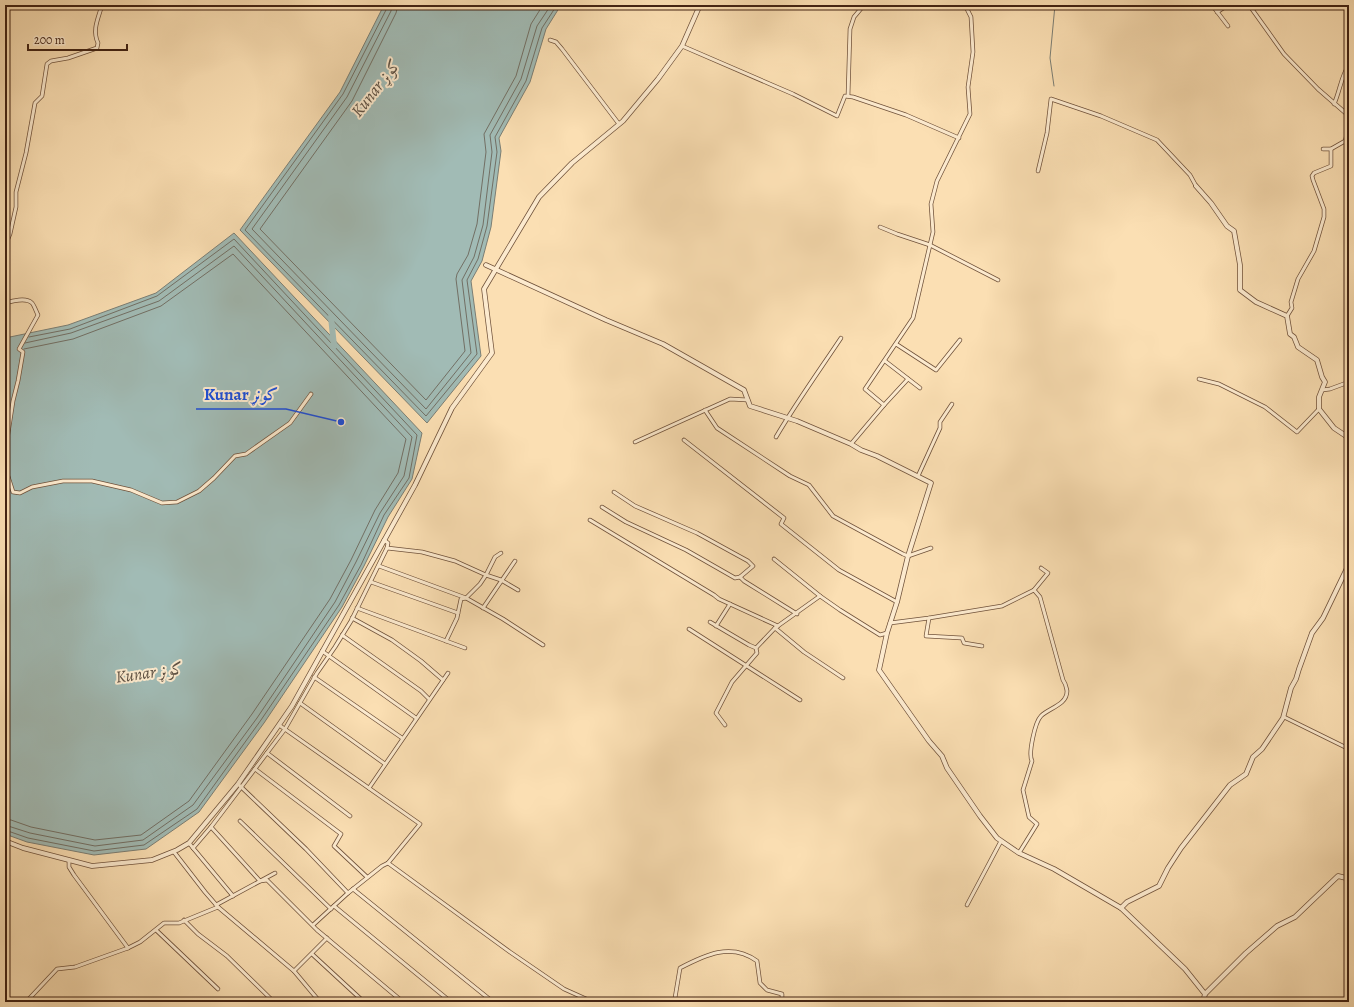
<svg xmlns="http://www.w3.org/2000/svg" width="1354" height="1007" font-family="Alegreya,Amiri,serif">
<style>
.water{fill:#a1bbb5;stroke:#7b7e74}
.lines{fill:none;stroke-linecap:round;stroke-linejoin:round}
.shore{stroke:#726f64;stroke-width:1}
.stream{stroke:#7b7e74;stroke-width:1}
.river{stroke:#a1bbb5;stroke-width:6}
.minor-casing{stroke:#70523b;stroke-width:4.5}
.tertiary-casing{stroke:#70523b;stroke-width:5.5}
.minor{stroke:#fceace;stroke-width:3}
.tertiary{stroke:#fceace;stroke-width:4}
.labels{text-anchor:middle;stroke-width:4;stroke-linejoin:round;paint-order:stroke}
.water-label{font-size:17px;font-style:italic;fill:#5e5144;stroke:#fceace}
.leader{fill:none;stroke:#1d4ed8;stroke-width:1.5}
.callout-dot{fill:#1d4ed8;stroke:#fceace;stroke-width:1.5}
.callout-label{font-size:17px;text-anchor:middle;font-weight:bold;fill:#1d4ed8;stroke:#fceace;stroke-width:4;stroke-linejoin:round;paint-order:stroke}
</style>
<rect width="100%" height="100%" fill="#fbdfb3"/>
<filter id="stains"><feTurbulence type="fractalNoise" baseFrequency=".005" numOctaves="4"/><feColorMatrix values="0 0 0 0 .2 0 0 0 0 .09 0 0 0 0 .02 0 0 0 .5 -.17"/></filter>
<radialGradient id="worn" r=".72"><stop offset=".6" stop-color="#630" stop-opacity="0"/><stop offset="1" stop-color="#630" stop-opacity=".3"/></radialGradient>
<g class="water">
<polygon points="384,5 561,5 546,29 530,82 499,138 501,151 491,227 482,261 471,281 481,356 427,423 240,230 340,92"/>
<polygon points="234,233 422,433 412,479 388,517 364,566 342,607 264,723 199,812 146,849 94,855 27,842 5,834 5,338 68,325 156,293"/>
</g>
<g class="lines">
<g class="shore">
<polyline points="387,5 387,8 343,94 245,230 426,416 477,354 467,280 478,259 487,226 497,152 495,137 526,81 542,28 557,5"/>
<polyline points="392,5 391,11 347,97 252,229 426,409 471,353 462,280 474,257 483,225 492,152 490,135 521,79 537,26 551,5"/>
<polyline points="398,5 396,13 352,101 260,229 426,400 465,351 456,279 457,274 468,255 477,224 486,152 484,134 516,76 531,24 543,5"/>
<polyline points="5,819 11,820 31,827 95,840 141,835 189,801 252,714 330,599 351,560 375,510 398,473 406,439 233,254 161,306 73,339 24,349"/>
<polyline points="5,825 30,833 95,846 143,840 193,805 257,718 335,602 356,562 380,513 404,476 412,437 234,246 159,301 71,333 25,343"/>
<polyline points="5,830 28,838 94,851 144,845 197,809 261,720 339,605 361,565 384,515 409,478 417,435 234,239 157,296 70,329 29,337"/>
</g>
<polyline class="stream" points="1054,86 1050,58 1055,5"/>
<polyline class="river" points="331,317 334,346"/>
<defs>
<g id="minor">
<polyline points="1212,5 1228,26"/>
<polyline points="1249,5 1284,54 1318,89 1349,116"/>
<polyline points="1217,12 1228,5"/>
<polyline points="550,40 556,42 562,49 619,124"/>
<polyline points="682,46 793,94 837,116 845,96 853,97 906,115 959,138"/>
<polyline points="848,96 850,29 854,17 864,5"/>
<path d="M1334 104C1340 91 1341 76 1349 65"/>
<path d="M1323 149H1331L1345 141C1348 135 1345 129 1349 122"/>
<polyline points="1038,171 1047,133 1051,99 1101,116 1157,140 1190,175 1196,186"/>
<polyline points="880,227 897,234 930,245 998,280"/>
<path d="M5 246 10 234 16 207V192L26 153 35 103 42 96 47 64 51 61 68 58 97 48 98 43C92 30 98 19 102 5"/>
<path d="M5 303C12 301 26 297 32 303 34 305 36 311 38 315L19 349 23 352 18 381 13 401 5 453"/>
<polyline points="1287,316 1292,308 1291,302 1298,279 1314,251 1324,217 1324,209 1313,180 1312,176 1314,173 1331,166 1331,149"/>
<polyline points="896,344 936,370 960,340"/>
<polyline points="885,361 920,388"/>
<polyline points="1199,379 1219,384 1265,407 1297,432 1319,409"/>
<polyline points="1322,390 1330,389 1349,382"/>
<polyline points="884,405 908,379"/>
<polyline points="705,410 717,428 790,476 809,485 833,516 903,554 908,556 931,548"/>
<path d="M776 437C796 403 819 371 841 338"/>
<polyline points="684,440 784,518 781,524 839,570 897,602"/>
<polyline points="635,442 730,399 748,400"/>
<polyline points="851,444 884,405 865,389 913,318 933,232 931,204 937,181 970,114 968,87 973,52 971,17 965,5"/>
<polyline points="5,467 13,492 20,493 32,487 63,481 92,481 131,490 162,503 177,502 199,491 214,478 235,456 246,454 290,423 311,394"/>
<polyline points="918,476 940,428 940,422 952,404"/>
<polyline points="614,492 635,506 697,533 748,561 753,566 740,577"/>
<polyline points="602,507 626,522 686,550 735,578 740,577 744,581 797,614"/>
<polyline points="590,520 714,595 719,599 778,626 775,628 804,652 843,678"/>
<polyline points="387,548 422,552 455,561 486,575 501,580 518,590"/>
<polyline points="774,559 820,596"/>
<polyline points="379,566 466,598 503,619 543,645"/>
<polyline points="371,582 458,613 461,599 466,598 480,584 486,575 495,557 501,553"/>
<polyline points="1034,590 1048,573 1041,568"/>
<polyline points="357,608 465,648"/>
<polyline points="483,608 515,561"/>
<polyline points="352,618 392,640 421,661 443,680"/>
<polyline points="929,618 926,636 962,638 964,643 982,646"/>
<polyline points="710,622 749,645 756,648"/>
<path d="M890 623 929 618 1002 606 1034 590 1040 597 1063 680C1066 684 1066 686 1067 691 1067 705 1049 708 1041 716 1035 722 1028 754 1032 761L1023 790 1029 817 1037 824 1019 853"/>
<polyline points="716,626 730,604"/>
<polyline points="689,629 800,700"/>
<polyline points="342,635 421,691 429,699"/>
<polyline points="446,641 457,618 458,613"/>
<polyline points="322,651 416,718"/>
<polyline points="314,677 402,738"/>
<polyline points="300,703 385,764"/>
<polyline points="1284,717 1349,749"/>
<polyline points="279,725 420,824 388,863"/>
<polyline points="725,725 716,713 732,682 757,653 756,648 775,628 820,596 840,610 880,635 887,633"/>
<polyline points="267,753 350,816"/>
<polyline points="255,769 341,834 334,846 367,877"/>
<polyline points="238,784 306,849 348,893 382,866 388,863 510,952 564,989 593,1002"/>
<polyline points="369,788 448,673"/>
<polyline points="240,821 331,909"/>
<polyline points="211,827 260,881 267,880 317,930 403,1002"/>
<polyline points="189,843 193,848 211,827 285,729 317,673 335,647 351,621 387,548 388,543 384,540"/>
<polyline points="193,848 233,896"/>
<polyline points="69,860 69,867 74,875 128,948"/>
<polyline points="353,889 493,1002"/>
<polyline points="216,905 275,873"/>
<polyline points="967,905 1001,841"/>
<polyline points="334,906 451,1002"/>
<polyline points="218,907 294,971 320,1002"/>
<polyline points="184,920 198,934 227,956 274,1002"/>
<polyline points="313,925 348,893"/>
<polyline points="156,930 218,989"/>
<polyline points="312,954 364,1002"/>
<polyline points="294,971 327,938"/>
<polyline points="26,1002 57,969 75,967 128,948 140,942 164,923 179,923 218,907 205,892 174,852"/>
<path d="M676 1002 675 998 680 968C705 955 731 942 757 961L760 983 767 990 782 994V1002"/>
</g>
<g id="tertiary">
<polyline points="1196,186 1211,203 1227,226 1234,231 1240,265 1240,290 1256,302 1287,316 1290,334 1294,337 1298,347 1317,360 1322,377 1325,382 1319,397 1319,409 1334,428 1349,438"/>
<polyline points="486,265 606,320 663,344 744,390 750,406 797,421 851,444 861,450 877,456 931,483 908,556 897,602 887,633 879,670 929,741 942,756 947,768 980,816 997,838 1019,853 1054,869 1121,908 1185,969 1205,994"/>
<polyline points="5,841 23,848 92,866 152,860 177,850 189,843 238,784 292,706 415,485 452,408 492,353 484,289 539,197 572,163 623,121 658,79 682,46 700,5"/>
<polyline points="1121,908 1127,902 1159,886 1168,868 1181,848 1230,785 1246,774 1253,757 1262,749 1283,718 1291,688 1296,679 1299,669 1312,633 1323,618 1349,564"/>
<polyline points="1203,1002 1205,994 1246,953 1277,926 1295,917 1338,876 1346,878 1349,877"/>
</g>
</defs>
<use href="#minor" class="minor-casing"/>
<use href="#tertiary" class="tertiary-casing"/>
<use href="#minor" class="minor"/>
<use href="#tertiary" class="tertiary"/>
</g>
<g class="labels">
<g class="water-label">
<text transform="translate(376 87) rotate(-52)" y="6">Kunar کونړ</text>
<text transform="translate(150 672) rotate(-8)" y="6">Kunar کونړ</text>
</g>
</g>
<path class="leader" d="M341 422L286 409H196"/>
<circle class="callout-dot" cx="341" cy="422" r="4"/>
<g class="callout-label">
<text x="241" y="400">Kunar کونړ</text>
</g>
<rect width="1354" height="1007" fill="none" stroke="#fbdfb3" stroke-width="20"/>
<rect x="6" y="6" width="1342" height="995" fill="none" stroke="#422313" stroke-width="2"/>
<rect x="10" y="10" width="1334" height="987" fill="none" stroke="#422313"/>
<path d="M28 44v6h99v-6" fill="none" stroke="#422313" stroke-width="2"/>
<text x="34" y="44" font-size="12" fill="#422313" stroke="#fceace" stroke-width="3" paint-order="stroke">200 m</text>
<rect width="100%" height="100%" filter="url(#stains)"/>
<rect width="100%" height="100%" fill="url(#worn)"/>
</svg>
